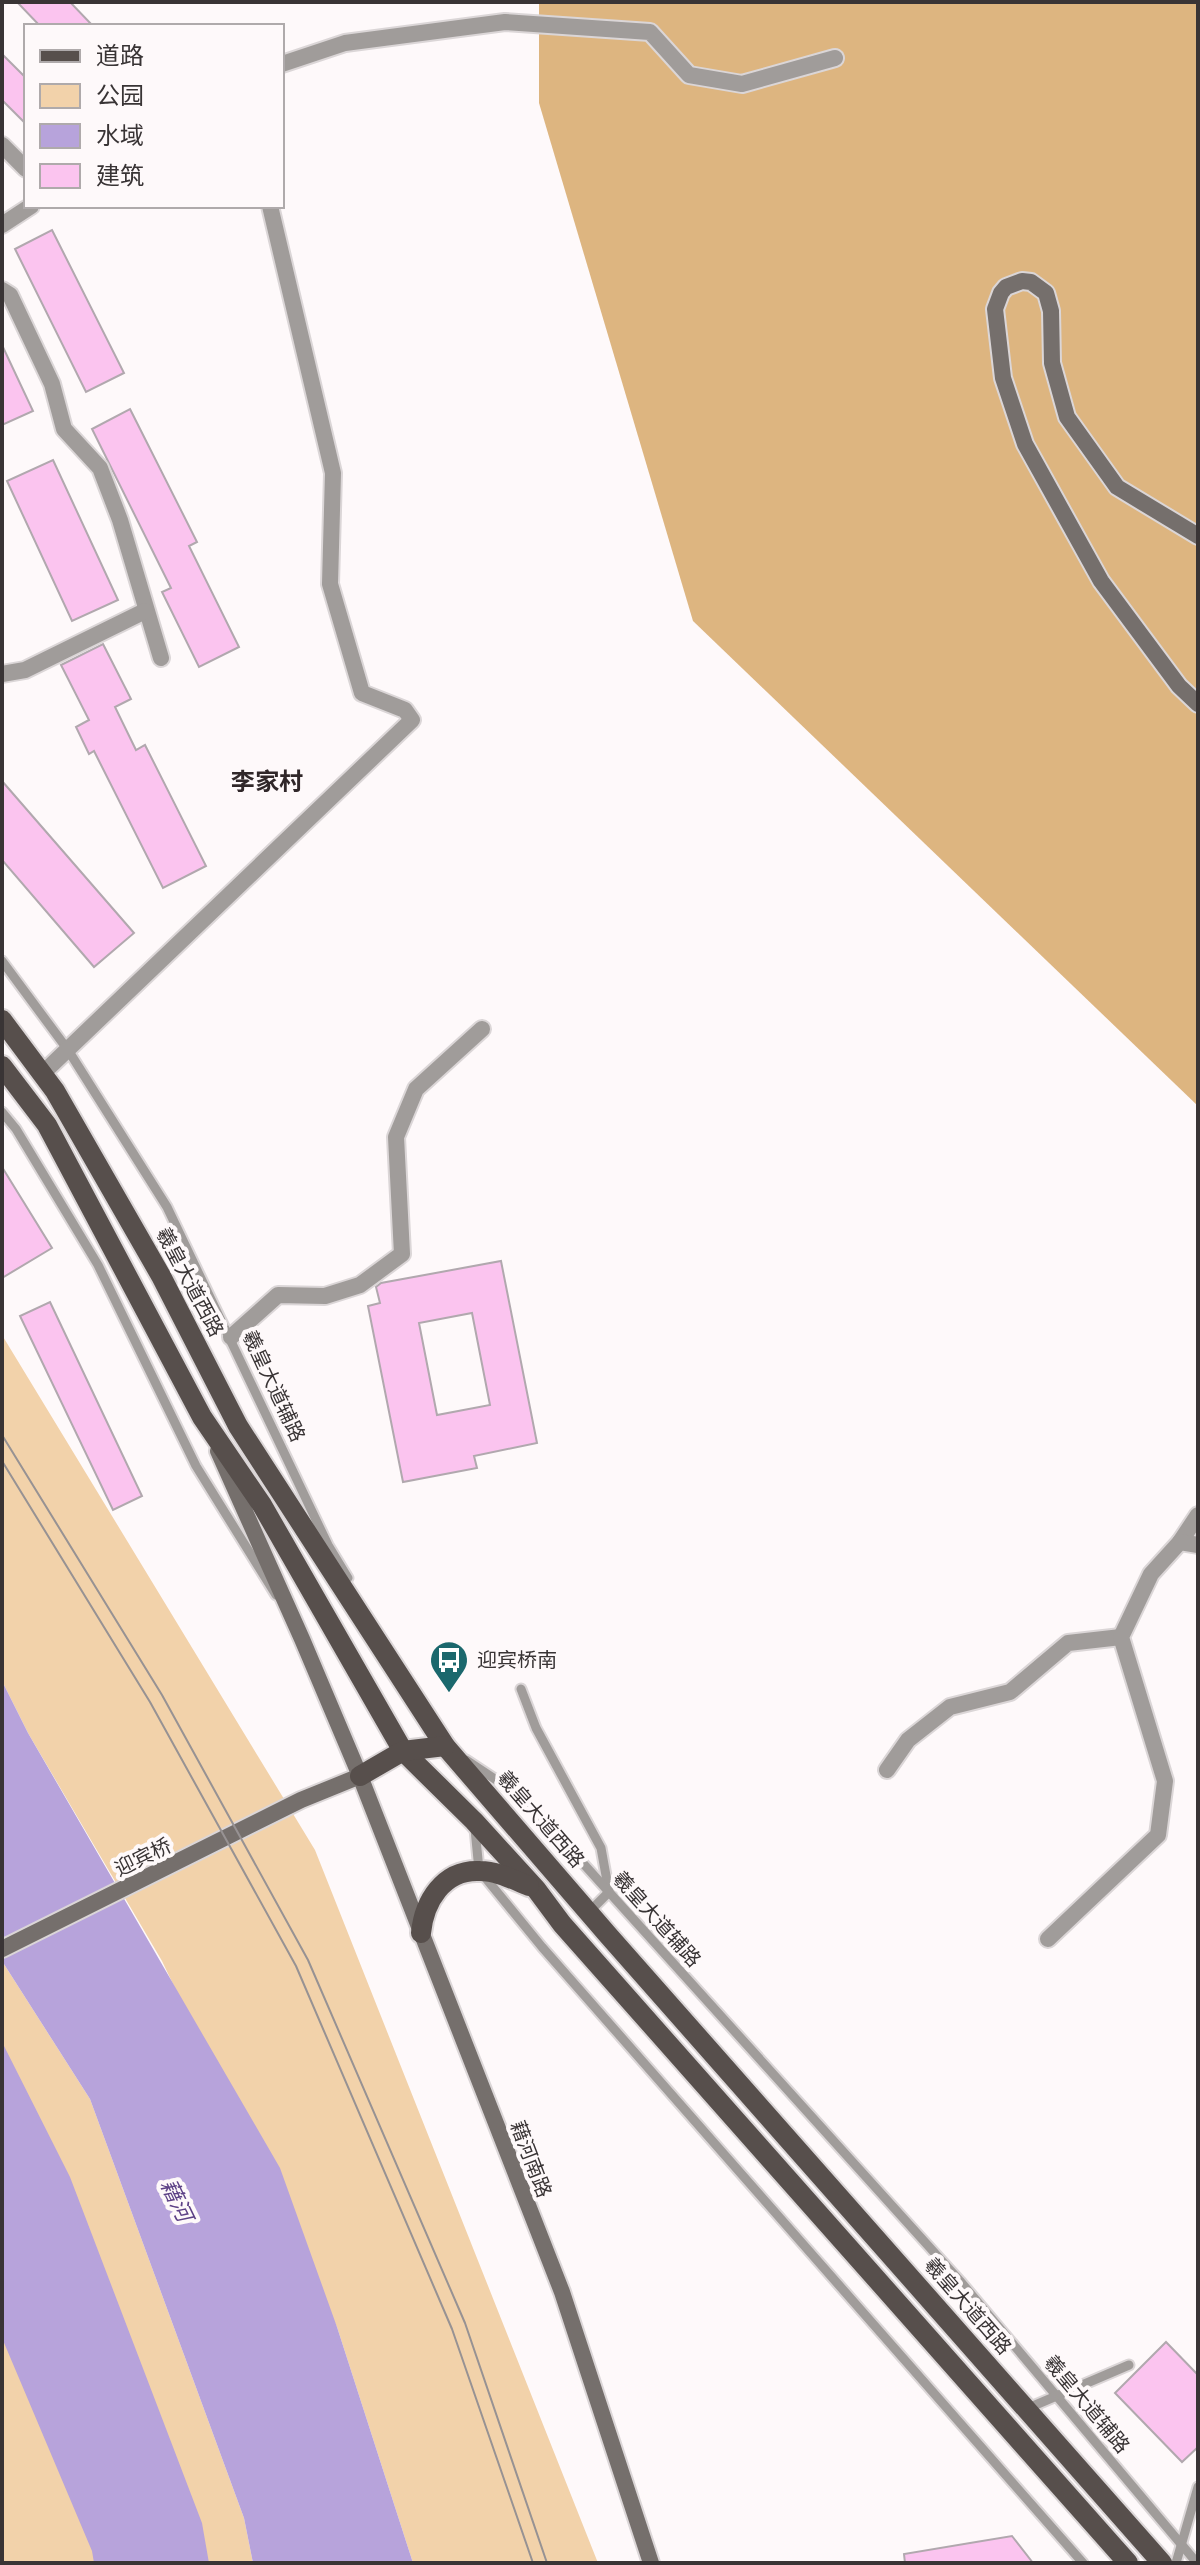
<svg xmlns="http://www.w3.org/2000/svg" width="1200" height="2565" font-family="Merriweather,'Noto Sans SC',serif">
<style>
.green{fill:#f2d2aa}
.forest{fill:#ddb580}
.water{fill:#b7a3db}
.building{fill:#fbc4ef;stroke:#b1a8ae;stroke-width:2;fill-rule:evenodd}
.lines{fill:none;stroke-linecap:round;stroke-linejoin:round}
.lane-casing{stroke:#dbd6d7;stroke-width:13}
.street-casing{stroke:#dbd6d7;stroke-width:20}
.secondary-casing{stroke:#dbd6d7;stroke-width:20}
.primary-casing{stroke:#dbd6d7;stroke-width:24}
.lane{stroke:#a09c9a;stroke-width:9}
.street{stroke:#a09c9a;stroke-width:16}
.secondary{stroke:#756f6c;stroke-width:16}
.primary{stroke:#574f4c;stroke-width:20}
.tram{stroke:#979293;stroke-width:2}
.labels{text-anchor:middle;stroke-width:8;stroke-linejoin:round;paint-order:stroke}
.street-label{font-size:20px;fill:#393435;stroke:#fef9fa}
.poi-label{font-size:20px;fill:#393435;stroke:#fef9fa;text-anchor:start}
.water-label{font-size:22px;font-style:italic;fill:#5d4186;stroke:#fef9fa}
.quarter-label{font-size:24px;font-weight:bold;fill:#302729;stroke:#fef9fa}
</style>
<rect width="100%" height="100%" fill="#fef9fa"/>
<g class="green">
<polygon points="2,1335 315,1850 598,2563 413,2563 337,2327 162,1961 28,1733 2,1681"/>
<polygon points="2,1961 90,2099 244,2518 253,2563 2,2563"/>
</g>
<polygon class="forest" points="539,2 1198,2 1198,1106 693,621 539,103"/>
<g class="water">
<polygon points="2,1681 28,1733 280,2168 337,2327 413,2563 253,2563 244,2518 90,2099 2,1961"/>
<polygon points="2,2042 70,2177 202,2523 209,2563 94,2563 92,2551 2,2338"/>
</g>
<g class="building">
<polygon points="17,2 70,2 93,26 40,26"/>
<polygon points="2,54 26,78 26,124 2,100"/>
<polygon points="52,230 124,373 86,392 15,249"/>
<polygon points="2,345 33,411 2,425"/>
<polygon points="130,409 197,542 189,546 239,647 199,667 162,592 171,588 92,429"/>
<polygon points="53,460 118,600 72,621 7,481"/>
<polygon points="103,644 131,699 115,707 136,750 145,745 206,866 163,888 94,751 89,754 76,727 89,720 61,665"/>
<polygon points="2,781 134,933 94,967 2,860"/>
<polygon points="2,1167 52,1248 2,1278"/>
<path d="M501 1261 537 1443 474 1456 477 1468 403 1482 368 1306 380 1303 376 1287 381 1283ZM472 1313 490 1405 437 1415 419 1323Z"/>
<polygon points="50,1302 142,1496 113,1510 20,1316"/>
<polygon points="1166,2342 1198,2375 1198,2447 1182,2462 1115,2393"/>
<polygon points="1012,2536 1033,2563 905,2563 904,2554"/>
</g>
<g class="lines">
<defs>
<g id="lane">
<polyline points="2,961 68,1050 167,1207 328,1545 348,1578"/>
<polyline points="2,1112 16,1129 98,1265 196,1466 276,1595"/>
<polyline points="521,1689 536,1728 601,1848 609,1892 589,1912"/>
<polyline points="466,1760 525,1799 960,2281 1197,2563"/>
<polyline points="475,1829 479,1870 542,1947 1083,2563"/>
<polyline points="1026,2409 1129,2365"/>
<polyline points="1176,2563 1198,2487"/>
</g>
<g id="street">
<polyline points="282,64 345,43 505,22 650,32 689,75 742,84 835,58"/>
<polyline points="2,145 26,169"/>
<polyline points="2,225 31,206"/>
<polyline points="2,290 10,295 52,384 64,429 100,468 120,520 161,658"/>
<polyline points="2,674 25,670 145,611"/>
<polyline points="42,1074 412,720 405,710 362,693 330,584 333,473 270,206"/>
<polyline points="231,1337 278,1295 325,1296 360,1285 402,1254 396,1137 416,1089 482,1029"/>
<polyline points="1180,1542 1198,1515"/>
<polyline points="887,1770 908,1740 950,1707 1010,1692 1068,1643 1121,1637"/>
<polyline points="1048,1939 1158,1835 1165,1781 1121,1637 1151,1574 1180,1542 1198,1545"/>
</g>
<g id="secondary">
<polyline points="1198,536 1117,487 1067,417 1052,363 1051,311 1046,293 1031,282 1022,281 1006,287 1001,293 995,309 1003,378 1025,444 1101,581 1179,686 1198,704"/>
<polyline points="218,1451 302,1639 360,1776 562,2292 651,2563"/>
<polyline points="2,1949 301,1800 360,1776"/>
</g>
<g id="primary">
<polyline points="2,1020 55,1091 161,1276 238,1426 445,1746 608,1935 1162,2563"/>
<polyline points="2,1066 47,1125 202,1417 262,1505 403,1751 474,1821 536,1889 562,1924 1128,2563"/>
<polyline points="360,1776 403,1751 445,1746"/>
<path d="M421 1933C424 1902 443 1869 480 1871 497 1871 514 1880 529 1886"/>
</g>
</defs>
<use href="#lane" class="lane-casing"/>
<use href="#street" class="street-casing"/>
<use href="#secondary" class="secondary-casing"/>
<use href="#primary" class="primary-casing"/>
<use href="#lane" class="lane"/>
<use href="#street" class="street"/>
<use href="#secondary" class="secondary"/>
<use href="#primary" class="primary"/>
<g class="tram">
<polyline points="2,1435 162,1695 308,1960 465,2323 547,2563"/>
<polyline points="2,1461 150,1702 296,1966 452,2329 533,2563"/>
</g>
</g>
<defs>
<symbol id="bus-pin" viewBox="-11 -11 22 30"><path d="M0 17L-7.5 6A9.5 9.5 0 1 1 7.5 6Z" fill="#1b686d" stroke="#fef9fa"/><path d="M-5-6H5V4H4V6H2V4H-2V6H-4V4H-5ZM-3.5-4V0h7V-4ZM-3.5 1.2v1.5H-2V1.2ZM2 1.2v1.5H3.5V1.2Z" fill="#fff"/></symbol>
</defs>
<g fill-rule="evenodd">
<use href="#bus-pin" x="427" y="1638" width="44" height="60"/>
</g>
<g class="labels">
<g class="street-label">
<text transform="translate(190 1282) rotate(62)" y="7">羲皇大道西路</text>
<text transform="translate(274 1386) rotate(65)" y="7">羲皇大道辅路</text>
<text transform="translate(541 1819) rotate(49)" y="7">羲皇大道西路</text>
<text transform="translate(143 1857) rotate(-26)" y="7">迎宾桥</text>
<text transform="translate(657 1919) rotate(48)" y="7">羲皇大道辅路</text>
<text transform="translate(531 2159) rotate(69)" y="7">藉河南路</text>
<text transform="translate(968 2306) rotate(49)" y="7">羲皇大道西路</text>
<text transform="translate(1087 2404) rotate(50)" y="7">羲皇大道辅路</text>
</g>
<g class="poi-label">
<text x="477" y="1667">迎宾桥南</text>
</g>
<g class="water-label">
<text transform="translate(177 2200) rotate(64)" y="8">藉河</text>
</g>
<g class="quarter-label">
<text x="267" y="790">李家村</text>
</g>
</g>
<rect width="1200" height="2565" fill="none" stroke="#393435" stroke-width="8"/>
<rect x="24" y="24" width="260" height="184" fill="#fef9fa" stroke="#afaaab" stroke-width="2"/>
<rect x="40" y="50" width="40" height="12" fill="#574f4c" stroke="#afaaab" stroke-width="2"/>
<text x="96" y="64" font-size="24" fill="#393435">道路</text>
<rect x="40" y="84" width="40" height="24" fill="#f2d2aa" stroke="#afaaab" stroke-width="2"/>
<text x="96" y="104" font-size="24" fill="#393435">公园</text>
<rect x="40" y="124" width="40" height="24" fill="#b7a3db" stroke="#afaaab" stroke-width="2"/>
<text x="96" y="144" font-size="24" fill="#393435">水域</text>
<rect x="40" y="164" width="40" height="24" fill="#fbc4ef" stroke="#afaaab" stroke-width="2"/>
<text x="96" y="184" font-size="24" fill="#393435">建筑</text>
</svg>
